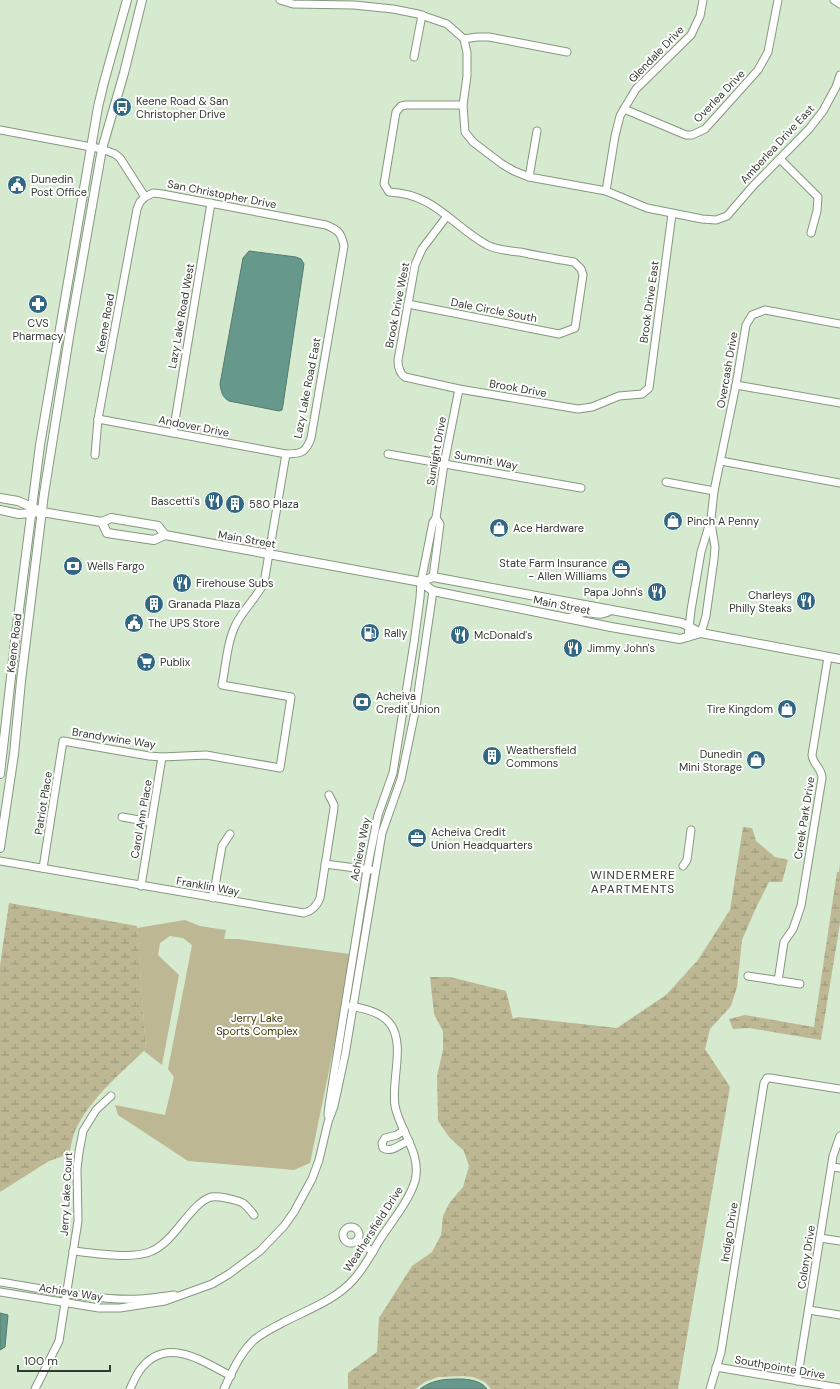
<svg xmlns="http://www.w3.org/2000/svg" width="840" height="1389" font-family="'DM Sans',sans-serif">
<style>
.green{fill:#bdb793}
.wetland{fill:url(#wetland-marsh)}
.water{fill:#66988b;stroke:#567c6f}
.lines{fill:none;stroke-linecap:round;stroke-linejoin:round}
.minor-casing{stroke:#85987f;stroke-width:9}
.major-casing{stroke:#85987f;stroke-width:10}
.minor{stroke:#fff;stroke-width:7}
.major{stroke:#fff;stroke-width:8}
.labels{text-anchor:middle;stroke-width:4;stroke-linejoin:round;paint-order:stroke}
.street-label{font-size:11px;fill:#323a2f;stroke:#fff}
.poi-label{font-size:11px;fill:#323a2f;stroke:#fff;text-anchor:start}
.park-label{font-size:11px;fill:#413902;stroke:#fff}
.neighbourhood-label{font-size:12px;letter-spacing:1px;fill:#323a2f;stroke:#fff}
</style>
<defs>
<pattern id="wetland-marsh" width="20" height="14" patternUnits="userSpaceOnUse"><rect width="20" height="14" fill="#bdb793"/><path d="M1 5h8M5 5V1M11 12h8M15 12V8" fill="none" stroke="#9a9678"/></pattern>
</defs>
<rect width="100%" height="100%" fill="#d6ead0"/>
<polygon class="green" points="185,920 200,926 226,930 224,939 238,939 350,954 340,1017 310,1163 294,1170 188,1161 118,1115 115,1105 165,1115 174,1077 168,1069 192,945 183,938 170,936 160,943 158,955 179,975 162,1065 144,1051 146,1049 137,928"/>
<g class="wetland">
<polygon points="743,827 752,828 756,841 775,857 788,860 782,882 769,882 755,910 742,940 737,987 731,1006 710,1029 705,1049 730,1087 678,1389 491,1389 485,1382 473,1377 463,1376 438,1377 425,1382 415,1389 348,1389 348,1373 377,1352 379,1318 412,1266 432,1252 441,1235 443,1216 450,1202 463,1187 469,1166 464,1151 449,1137 438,1121 437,1076 443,1050 443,1031 434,1014 430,977 450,977 506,991 513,1019 518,1017 617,1028 666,995 698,960 730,910"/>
<polygon points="840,864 840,923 821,1040 749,1028 733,1029 729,1019 745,1015 814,1027 837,872 839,872"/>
<path d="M9 903 137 926 146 1049C119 1075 91 1097 75 1131 72 1138 71 1147 69 1154L49 1161 0 1192V966Z"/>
</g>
<g class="water">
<path d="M249 251 296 257 301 259 304 264 283 405 282 410 279 411 229 401C222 397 221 391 220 384L243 258Z"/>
<polygon points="0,1313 8,1315 5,1347 0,1350"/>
<path d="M463 1379C472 1380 481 1381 487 1389H420C433 1379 447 1379 463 1379Z"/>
</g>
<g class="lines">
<defs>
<g id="minor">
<polyline points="280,0 293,4 354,5 393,9 418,14 447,24 464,39 467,53 467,76 463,105 465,132 473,142 502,164 514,171 529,177 606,191 647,208 702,219 716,220 727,216 752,187 809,129 823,111 830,98 836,87 840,75"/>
<polyline points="834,0 840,4"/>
<polyline points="464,39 477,37 489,37 567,52"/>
<polyline points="414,57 422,15"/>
<polyline points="624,109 686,135 692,135 705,129 758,70 768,52 778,0"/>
<path d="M0 130 102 149 115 154 120 158 145 197 153 193 162 194 326 225C338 230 341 232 344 246L311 438C306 452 302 454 286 454L98 419"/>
<polyline points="780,159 818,197 817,211 811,233"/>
<polyline points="529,177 537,131"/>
<polyline points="606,191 615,136 620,116 624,109 636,89 691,35 700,16 703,0"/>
<path d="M447 216 422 249 415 265 398 360C398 366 399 373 405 377L459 389 578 409 592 407 619 396 642 394 649 388 672 214"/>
<path d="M408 304 559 334 575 328 583 275 581 269 574 262C556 259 538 256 520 252 509 251 497 250 487 245 451 225 435 194 389 192L384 184 396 112 401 106 406 105H463"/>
<polyline points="736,385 840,403"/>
<polyline points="173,433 211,203"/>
<polyline points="388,454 581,488"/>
<polyline points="95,455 98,419 137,209 140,202 145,197"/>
<polyline points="721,461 840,483"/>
<polyline points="666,482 714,491"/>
<polyline points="433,577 440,524 436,518"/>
<polyline points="701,633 706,616 714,559 715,547 711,523"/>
<polyline points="688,637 691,610 701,552 711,519 714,491 736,385 746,325 752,315 765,310 840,324"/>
<polyline points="122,817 151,822"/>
<path d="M0 861 304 913C312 911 317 906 320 898L334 808V805L329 795"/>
<polyline points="325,864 371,870"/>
<polyline points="683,866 687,860 691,830"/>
<path d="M43 868 63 741 149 756 162 757 206 755 280 768 291 697 222 685C226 665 227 642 236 624 244 609 256 598 264 583L286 454"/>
<polyline points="141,886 162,757"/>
<polyline points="213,898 222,846 230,834"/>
<polyline points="748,976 800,984"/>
<path d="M778 981 784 942 793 929 801 906 822 778C822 768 813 765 812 755L828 657"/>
<polyline points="328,1115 329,1105 367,870 378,815 393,773 414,643 420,598 421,582 433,522 436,518 444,464 459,389"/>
<path d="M404 1130 397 1135 385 1138 382 1143 383 1148C393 1153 399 1144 409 1141"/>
<polyline points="832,1167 840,1168"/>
<circle cx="351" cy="1235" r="8"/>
<polyline points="820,1238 840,1241"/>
<polyline points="357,1240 373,1252"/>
<path d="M73 1251C95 1253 133 1260 152 1251 175 1241 191 1203 211 1197 216 1196 221 1197 226 1198 243 1202 243 1201 254 1215"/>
<path d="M0 1282C46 1289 94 1301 140 1299 151 1299 163 1296 174 1295"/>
<polyline points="0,1292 99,1308 120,1308 165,1301 212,1284 229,1274 260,1251 284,1226 294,1212 312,1179 319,1160 328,1122 334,1106 345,1055 382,833 401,779 416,707 433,591"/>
<polyline points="809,1310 840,1315"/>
<polyline points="716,1367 840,1388"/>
<polyline points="797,1381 833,1156 840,1136"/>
<polyline points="35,1389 59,1341 78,1221 77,1169 79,1152 83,1131 96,1110 111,1096"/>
<path d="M130 1389C133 1383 136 1375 140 1370 166 1335 202 1361 231 1376"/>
<path d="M224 1389C232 1372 240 1353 254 1340 262 1333 273 1328 282 1323 307 1310 336 1300 354 1279 365 1267 372 1252 381 1238 392 1221 409 1201 415 1181 422 1154 400 1131 395 1106 391 1081 405 1046 391 1025 382 1012 365 1009 351 1006"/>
<polyline points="710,1389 721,1352 764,1083 767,1078 770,1078 840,1089"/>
</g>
<g id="major">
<polyline points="0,498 18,501 36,509"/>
<polyline points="0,510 19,514 42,512 102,522 111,518 158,526 165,535"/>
<polyline points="102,522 107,533 154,540 165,535 421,582 433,591 611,627 680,639 701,633"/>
<polyline points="421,582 433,577 682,623 701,633 840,659"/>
<path d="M570 618C575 616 580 612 585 612 596 612 600 617 611 610"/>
<polyline points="0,774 16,633 40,445 98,107 104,82 127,0"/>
<polyline points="0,848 14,754 21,681 44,494 70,331 102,149 124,73 142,0"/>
</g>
</defs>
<use href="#minor" class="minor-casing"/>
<use href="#major" class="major-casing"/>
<use href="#minor" class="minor"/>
<use href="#major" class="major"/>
</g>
<defs>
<symbol id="bus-disc" viewBox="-11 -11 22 22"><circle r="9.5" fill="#326783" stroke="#fff"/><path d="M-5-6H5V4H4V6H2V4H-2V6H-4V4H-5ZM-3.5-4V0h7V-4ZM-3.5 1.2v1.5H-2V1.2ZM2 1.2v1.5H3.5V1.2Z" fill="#fff"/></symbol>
<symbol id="civic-disc" viewBox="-11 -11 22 22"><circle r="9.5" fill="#326783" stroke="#fff"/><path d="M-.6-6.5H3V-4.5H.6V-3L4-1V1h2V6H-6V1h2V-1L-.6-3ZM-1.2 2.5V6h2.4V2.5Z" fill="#fff"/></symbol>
<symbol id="pharmacy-disc" viewBox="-11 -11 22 22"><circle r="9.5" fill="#326783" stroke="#fff"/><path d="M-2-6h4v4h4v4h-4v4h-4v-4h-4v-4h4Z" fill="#fff"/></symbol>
<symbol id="restaurant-disc" viewBox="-11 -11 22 22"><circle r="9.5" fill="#326783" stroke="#fff"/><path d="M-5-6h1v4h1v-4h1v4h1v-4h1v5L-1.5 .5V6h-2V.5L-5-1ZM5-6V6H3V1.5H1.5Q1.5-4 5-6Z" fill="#fff"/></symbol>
<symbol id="building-disc" viewBox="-11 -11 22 22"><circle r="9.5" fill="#326783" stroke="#fff"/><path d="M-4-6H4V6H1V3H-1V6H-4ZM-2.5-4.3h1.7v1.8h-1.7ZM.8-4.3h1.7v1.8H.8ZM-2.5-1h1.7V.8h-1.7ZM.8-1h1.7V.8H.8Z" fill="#fff"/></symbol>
<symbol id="shop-disc" viewBox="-11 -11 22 22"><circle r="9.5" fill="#326783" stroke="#fff"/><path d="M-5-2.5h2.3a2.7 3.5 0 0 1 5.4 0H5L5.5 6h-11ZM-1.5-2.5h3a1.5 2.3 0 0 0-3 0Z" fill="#fff"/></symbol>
<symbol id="bank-disc" viewBox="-11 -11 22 22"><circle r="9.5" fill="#326783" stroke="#fff"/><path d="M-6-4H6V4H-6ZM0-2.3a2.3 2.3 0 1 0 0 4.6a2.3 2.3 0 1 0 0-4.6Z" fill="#fff"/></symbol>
<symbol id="office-disc" viewBox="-11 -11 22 22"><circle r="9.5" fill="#326783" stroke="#fff"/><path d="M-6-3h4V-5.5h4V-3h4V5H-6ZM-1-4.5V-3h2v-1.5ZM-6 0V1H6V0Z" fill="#fff"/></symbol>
<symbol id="fuel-disc" viewBox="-11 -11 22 22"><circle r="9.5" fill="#326783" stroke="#fff"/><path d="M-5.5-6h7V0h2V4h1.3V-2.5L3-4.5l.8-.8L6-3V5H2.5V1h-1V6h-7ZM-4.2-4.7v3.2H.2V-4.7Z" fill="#fff"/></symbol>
<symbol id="supermarket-disc" viewBox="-11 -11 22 22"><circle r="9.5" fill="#326783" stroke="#fff"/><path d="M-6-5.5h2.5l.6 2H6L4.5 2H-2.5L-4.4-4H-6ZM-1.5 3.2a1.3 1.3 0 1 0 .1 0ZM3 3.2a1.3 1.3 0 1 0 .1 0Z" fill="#fff"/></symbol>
</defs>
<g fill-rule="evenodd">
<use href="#bus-disc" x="111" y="96" width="22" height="22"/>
<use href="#civic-disc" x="6" y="174" width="22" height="22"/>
<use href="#pharmacy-disc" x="27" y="293" width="22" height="22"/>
<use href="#restaurant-disc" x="203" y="490" width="22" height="22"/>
<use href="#building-disc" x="224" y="493" width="22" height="22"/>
<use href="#shop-disc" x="662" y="510" width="22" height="22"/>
<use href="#shop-disc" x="488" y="517" width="22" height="22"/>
<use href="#bank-disc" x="62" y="555" width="22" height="22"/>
<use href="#office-disc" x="610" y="558" width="22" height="22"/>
<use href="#restaurant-disc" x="171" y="572" width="22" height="22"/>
<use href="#restaurant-disc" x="646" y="581" width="22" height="22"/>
<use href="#restaurant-disc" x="795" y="590" width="22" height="22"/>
<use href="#building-disc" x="143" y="593" width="22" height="22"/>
<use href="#civic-disc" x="123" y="612" width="22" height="22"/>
<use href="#fuel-disc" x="359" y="622" width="22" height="22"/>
<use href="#restaurant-disc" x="449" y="624" width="22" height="22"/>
<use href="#restaurant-disc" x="562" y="637" width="22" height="22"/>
<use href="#supermarket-disc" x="135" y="651" width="22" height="22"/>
<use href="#bank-disc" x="351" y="691" width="22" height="22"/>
<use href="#shop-disc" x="776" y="698" width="22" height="22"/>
<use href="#building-disc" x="481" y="745" width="22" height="22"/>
<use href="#shop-disc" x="745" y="749" width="22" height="22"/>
<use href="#office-disc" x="406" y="827" width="22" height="22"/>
</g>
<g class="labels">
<g class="street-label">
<text transform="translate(656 54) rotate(-46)" y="4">Glendale Drive</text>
<text transform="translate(719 96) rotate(-46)" y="4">Overlea Drive</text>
<text transform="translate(777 144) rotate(-47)" y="4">Amberlea Drive East</text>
<text transform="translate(222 194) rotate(11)" y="4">San Christopher Drive</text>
<text transform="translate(649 302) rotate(-82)" y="4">Brook Drive East</text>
<text transform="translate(397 305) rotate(-79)" y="4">Brook Drive West</text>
<text transform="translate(494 310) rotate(11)" y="4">Dale Circle South</text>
<text transform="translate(181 316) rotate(-80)" y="4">Lazy Lake Road West</text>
<text transform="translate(105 323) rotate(-80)" y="4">Keene Road</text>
<text transform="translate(727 370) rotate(-80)" y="4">Overcash Drive</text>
<text transform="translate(307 388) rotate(-79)" y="4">Lazy Lake Road East</text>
<text transform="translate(518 388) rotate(10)" y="4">Brook Drive</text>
<text transform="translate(194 426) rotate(11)" y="4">Andover Drive</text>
<text transform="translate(436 451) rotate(-80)" y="4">Sunlight Drive</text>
<text transform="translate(486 460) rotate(10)" y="4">Summit Way</text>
<text transform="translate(247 539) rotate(10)" y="4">Main Street</text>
<text transform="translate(562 605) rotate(11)" y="4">Main Street</text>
<text transform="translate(14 643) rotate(-83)" y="4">Keene Road</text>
<text transform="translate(114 738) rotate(9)" y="4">Brandywine Way</text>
<text transform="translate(43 803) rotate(-81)" y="4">Patriot Place</text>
<text transform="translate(804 818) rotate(-81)" y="4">Creek Park Drive</text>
<text transform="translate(141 819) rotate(-80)" y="4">Carol Ann Place</text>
<text transform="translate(360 849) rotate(-79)" y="4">Achieva Way</text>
<text transform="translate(208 886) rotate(10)" y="4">Franklin Way</text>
<text transform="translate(66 1194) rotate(-87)" y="4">Jerry Lake Court</text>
<text transform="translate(373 1229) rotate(-57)" y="4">Weathersfield Drive</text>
<text transform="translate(729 1232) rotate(-81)" y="4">Indigo Drive</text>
<text transform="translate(806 1257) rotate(-81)" y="4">Colony Drive</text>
<text transform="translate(71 1292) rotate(9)" y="4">Achieva Way</text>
<text transform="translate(780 1367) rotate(10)" y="4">Southpointe Drive</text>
</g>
<g class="poi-label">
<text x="136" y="105">Keene Road &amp; San<tspan x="136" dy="13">Christopher Drive</tspan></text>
<text x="31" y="183">Dunedin<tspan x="31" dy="13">Post Office</tspan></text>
<text x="38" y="327" text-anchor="middle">CVS<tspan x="38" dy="13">Pharmacy</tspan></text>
<text x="200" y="505" text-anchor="end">Bascetti's</text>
<text x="249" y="508">580 Plaza</text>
<text x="687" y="525">Pinch A Penny</text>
<text x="513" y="532">Ace Hardware</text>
<text x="607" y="567" text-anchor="end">State Farm Insurance<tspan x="607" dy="13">- Allen Williams</tspan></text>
<text x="87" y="570">Wells Fargo</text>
<text x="196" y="587">Firehouse Subs</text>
<text x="643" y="596" text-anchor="end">Papa John's</text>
<text x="792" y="599" text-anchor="end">Charleys<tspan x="792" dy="13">Philly Steaks</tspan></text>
<text x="168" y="608">Granada Plaza</text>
<text x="148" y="627">The UPS Store</text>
<text x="384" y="637">Rally</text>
<text x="474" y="639">McDonald's</text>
<text x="587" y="652">Jimmy John's</text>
<text x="160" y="666">Publix</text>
<text x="376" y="700">Acheiva<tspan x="376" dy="13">Credit Union</tspan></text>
<text x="773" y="713" text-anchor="end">Tire Kingdom</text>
<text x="506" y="754">Weathersfield<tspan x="506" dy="13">Commons</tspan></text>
<text x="742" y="758" text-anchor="end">Dunedin<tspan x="742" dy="13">Mini Storage</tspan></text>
<text x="431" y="836">Acheiva Credit<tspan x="431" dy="13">Union Headquarters</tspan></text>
</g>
<g class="park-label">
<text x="257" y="1022">Jerry Lake<tspan x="257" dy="13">Sports Complex</tspan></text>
</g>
<g class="neighbourhood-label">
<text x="633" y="879">WINDERMERE<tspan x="633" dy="14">APARTMENTS</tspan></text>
</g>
</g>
<path d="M18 1365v6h92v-6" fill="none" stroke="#323a2f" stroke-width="2"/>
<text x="24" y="1365" font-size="12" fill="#323a2f" stroke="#ffffff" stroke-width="3" paint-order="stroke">100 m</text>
</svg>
